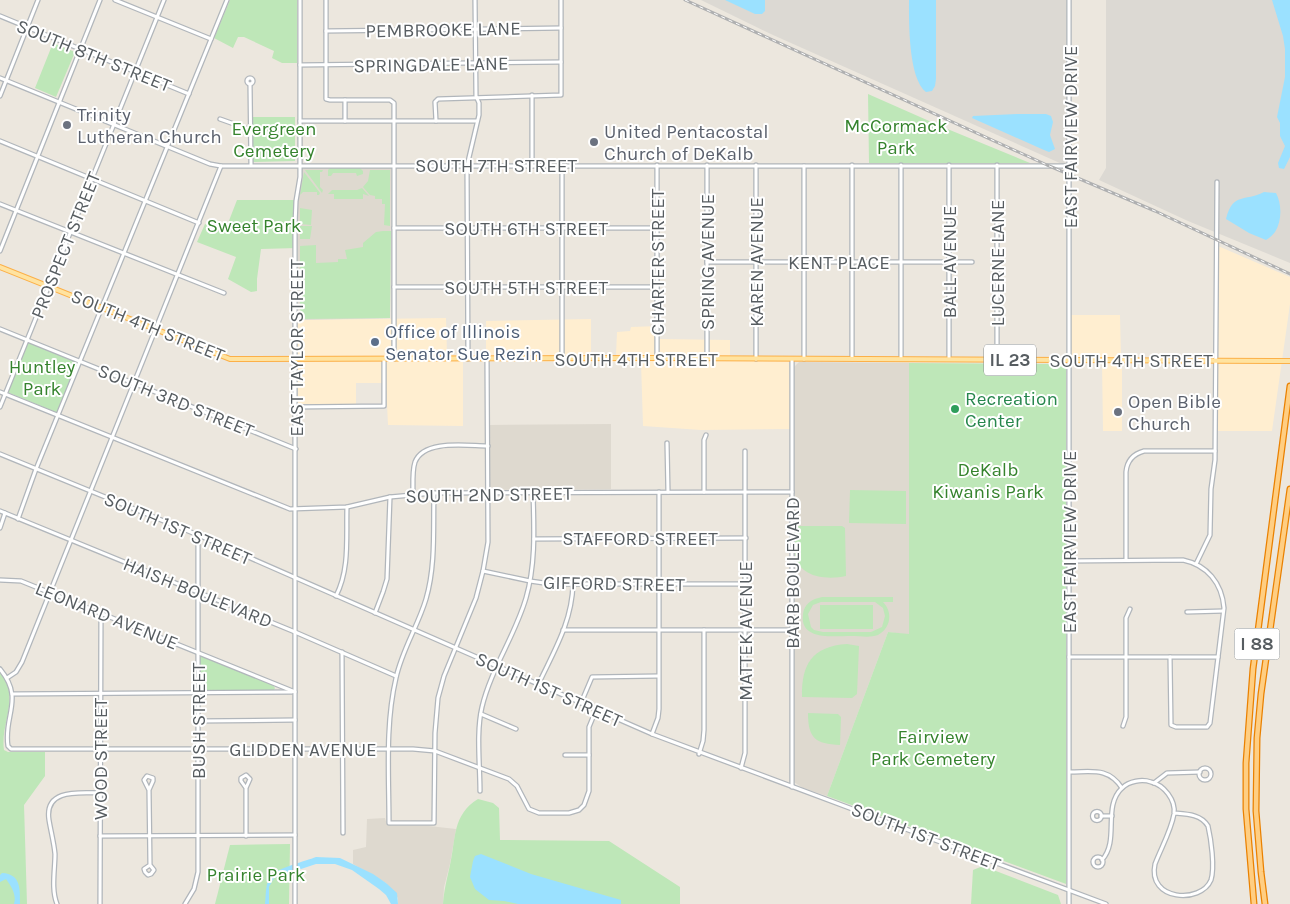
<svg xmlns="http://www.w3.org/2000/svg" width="1290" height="904" font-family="Karla,sans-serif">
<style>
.commercial{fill:#ffeed0}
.industrial{fill:#dcd9d3}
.education{fill:#ded9cf}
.green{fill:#bee7b8;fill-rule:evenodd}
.water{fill:#9be1ff}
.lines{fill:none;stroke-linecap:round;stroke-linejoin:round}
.minor-casing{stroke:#b1b6bb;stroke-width:5.5}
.major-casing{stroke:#fcb048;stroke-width:6}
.highway-casing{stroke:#ea8100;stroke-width:7}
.minor{stroke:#fff;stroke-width:3}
.major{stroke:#ffe3a0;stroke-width:4}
.highway{stroke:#ffce82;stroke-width:4.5}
.rail-casing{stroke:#afb0b1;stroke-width:3}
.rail{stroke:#fff;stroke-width:1;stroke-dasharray:4;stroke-linecap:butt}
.worship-dot{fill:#6b7280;stroke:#fff;stroke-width:2}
.service-dot{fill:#5c6f8a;stroke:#fff;stroke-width:2}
.leisure-dot{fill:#2e9e5b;stroke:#fff;stroke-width:2}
.labels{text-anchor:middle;stroke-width:4;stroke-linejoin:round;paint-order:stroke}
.shield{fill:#fff;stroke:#898e90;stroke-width:1}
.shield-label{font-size:18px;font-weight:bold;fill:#575d61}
.street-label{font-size:19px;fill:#575d61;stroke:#fff}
.worship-label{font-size:19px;fill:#5b616d;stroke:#fff;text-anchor:start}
.park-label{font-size:19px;fill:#35832d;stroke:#fff}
.service-label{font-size:19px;fill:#4e5e75;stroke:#fff;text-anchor:start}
.leisure-label{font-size:19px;fill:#27864d;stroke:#fff;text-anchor:start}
</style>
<rect width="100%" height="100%" fill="#ece7de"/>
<g class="commercial">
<polygon points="1218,246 1290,277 1290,304 1272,431 1217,431"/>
<polygon points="1071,315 1120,315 1121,358 1071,359"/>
<polygon points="446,318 447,355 486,354 486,321 591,319 591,355 616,355 617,332 630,331 631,327 659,326 659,339 730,340 730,357 789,358 791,429 701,430 643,426 641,362 463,361 463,426 388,425 386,383 356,383 356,404 298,404 297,320"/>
<polygon points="1102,361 1122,362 1122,431 1103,431"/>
</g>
<g class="industrial">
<polygon points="701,0 1071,0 1071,168 773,35"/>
<polygon points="1106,0 1290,0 1290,263 1188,221 1099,180 1106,168"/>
</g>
<g class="education">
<polygon points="305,168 391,168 390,318 297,320 297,200 302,169"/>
<polygon points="799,362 909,363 909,635 888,632 827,796 803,788 794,782 794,367"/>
<polygon points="611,424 611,489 490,490 489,425"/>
<polygon points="385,818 387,825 392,826 429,826 456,829 450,864 444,887 443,904 398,904 398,898 386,883 353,864 353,850 366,847 367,819"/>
</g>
<g class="green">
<polygon points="230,0 297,0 297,63 282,63 272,58 274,51 244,37 238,37 233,48 214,38"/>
<polygon points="53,43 75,52 56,97 35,88"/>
<polygon points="868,94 945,128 1030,163 869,163"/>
<polygon points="252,117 295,117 295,161 253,162"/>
<polygon points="330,168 360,168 363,171 363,174 357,176 356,173 333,173 331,176 328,176 328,170"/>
<polygon points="305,170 323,170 322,172 320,172 320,187 323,190 322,193"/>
<polygon points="370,170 390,170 390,226 384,225 385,204 382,204 382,199 375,199 375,196 370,195 363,187 368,181"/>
<polygon points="304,172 320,193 319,195 317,195 317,192 303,192 300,195"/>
<polygon points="362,188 369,196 363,194 363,199 334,199 334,194 328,194 332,190 357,190"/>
<polygon points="237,200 297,200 297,248 261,249 257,279 257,291 251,292 228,279 236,257 197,242 205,224 225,231"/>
<polygon points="300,208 312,210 311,225 300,224"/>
<polygon points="300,226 312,226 310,239 300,239"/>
<polygon points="383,231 391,231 390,318 300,319 300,246 316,245 316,263 338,262 338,259 347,259 345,250 363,247 363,243 376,232"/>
<polygon points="28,341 77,362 58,413 7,392"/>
<polygon points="909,363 1062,364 1066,366 1066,884 827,796 888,632 909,634"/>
<polygon points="850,490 906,491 906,524 849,523"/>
<path d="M795 526H842L845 528 846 576C827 580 799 578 795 554 793 545 795 535 795 526Z"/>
<path d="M822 597H893V602H883C893 612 891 628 878 635 870 638 860 636 851 636 834 636 799 641 803 614 804 604 812 599 822 597ZM821 602H875L883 608 885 616 882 627 871 632H823L814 630 811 627 808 614 813 605Z"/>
<rect x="820" y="605" width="53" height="24"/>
<path d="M847 644 859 646 857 694 852 698 802 697C801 665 812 646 847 644Z"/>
<polygon points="200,655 272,684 275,688 274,690 200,691"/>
<path d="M0 673C21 697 0 723 4 750L8 752H45V776L24 805 27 904H0Z"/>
<path d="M808 713 838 714 841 717 840 745C815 744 808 738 808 713Z"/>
<path d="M478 799 493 803 499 808 500 840 609 841 680 887V904H443C444 890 447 879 450 865 456 839 452 815 478 799Z"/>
<polygon points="290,844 289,904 215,904 230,845"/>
<polygon points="983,866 1058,895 1061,904 971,904 973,870"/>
</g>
<g class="water">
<polygon points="725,0 765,0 765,11 762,14 755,14"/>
<path d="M909 0H936V79L935 86 932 91 926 92C908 78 909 21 909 0Z"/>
<polygon points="1272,0 1290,0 1290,157 1284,169 1279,168 1278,163 1285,146 1280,136 1280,123 1277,117 1285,77 1285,49 1283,36"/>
<polygon points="1017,114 1046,114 1051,116 1053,122 1050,135 1055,149 1049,152 1044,150 972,118 973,116"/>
<path d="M1264 192 1276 193C1282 204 1282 221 1275 232 1273 235 1269 238 1266 240L1249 233 1226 219C1233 192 1244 202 1264 192Z"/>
<polygon points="481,854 531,874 621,900 621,904 518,904 504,901 489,900 475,889 470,877 473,861 475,856"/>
<path d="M316 857 340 858 373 874 386 883 397 893 398 904H391L386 895 379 889 352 870 335 864H316L274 878 269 887V904H265C266 896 265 883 271 876 277 868 306 861 316 857Z"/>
<path d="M2 873C21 874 20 889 20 904H14C17 895 11 886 6 879L0 882V875Z"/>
</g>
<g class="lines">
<defs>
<g id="minor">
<polyline points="115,0 211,39"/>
<polyline points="326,0 326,99 330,100 390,100 394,103 394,359"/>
<polyline points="1069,0 1069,904"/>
<polyline points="0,16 189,94"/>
<polyline points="326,31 561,28"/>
<polyline points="300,65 561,62"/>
<polyline points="0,78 210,164 221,166 1069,166"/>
<circle cx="250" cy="81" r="3"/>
<polyline points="250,84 251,165"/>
<polyline points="532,95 532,166"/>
<polyline points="0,96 38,0"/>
<polyline points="345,100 345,121"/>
<polyline points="220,119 251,130"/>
<polyline points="300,121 477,121"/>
<polyline points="436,121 435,102 438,99 561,95 561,0"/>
<polyline points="0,141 199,223"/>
<polyline points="657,165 657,358"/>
<polyline points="707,165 707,359"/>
<polyline points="756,165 756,359"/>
<polyline points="852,165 852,359"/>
<polyline points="901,165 901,359"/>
<polyline points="997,165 997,360"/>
<polyline points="562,166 562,359"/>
<polyline points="804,166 804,359"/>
<polyline points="0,204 224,293"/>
<polyline points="394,228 657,228"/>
<polyline points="0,251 100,0"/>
<polyline points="707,262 972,262"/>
<polyline points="394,287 657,287"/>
<polyline points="0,329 296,449"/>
<polyline points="468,359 467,166 479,115 479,103 476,96 475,0"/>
<polyline points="949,359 949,165"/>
<polyline points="0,392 290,509 347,507 390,497 434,493 792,492"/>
<polyline points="0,407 164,0"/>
<polyline points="296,407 384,406 384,359"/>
<polyline points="667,443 668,492"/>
<path d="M0 454 198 535 652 734C803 792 955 846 1106 904"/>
<polyline points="704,492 704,440 706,435"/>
<path d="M434 493C433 527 436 565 426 599 418 626 402 650 396 678 385 725 389 775 389 823H434L435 733 438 698 444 676 476 598 483 571 488 542 487 359"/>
<path d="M413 494C413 484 412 471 415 462 424 439 467 446 488 446"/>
<polyline points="0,511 295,632 396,676"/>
<polyline points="18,519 36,469 227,0"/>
<polyline points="0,528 5,513"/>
<polyline points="534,539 746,538"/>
<path d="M1126 559V472C1127 461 1133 454 1144 451H1215"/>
<path d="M1069 561 1183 560C1207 565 1222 583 1224 608L1210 723 1207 727H1176L1171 725 1170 657"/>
<polyline points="1196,564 1210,535 1211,489 1215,460 1217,182"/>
<polyline points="483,571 530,581 551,584 745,584"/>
<polyline points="0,580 21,581 295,692"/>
<path d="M336 596C350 569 346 537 347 507"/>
<polyline points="1187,612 1223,611"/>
<polyline points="375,613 383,592 387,579 390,497"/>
<polyline points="563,630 792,630"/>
<polyline points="342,652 343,833"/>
<polyline points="1069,657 1218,657"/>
<path d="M0 669C25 699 3 716 8 746L11 749H413L435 751 509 779 517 786 529 809 539 813H569L579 810 584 805 589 791V727L596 710"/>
<polyline points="7,678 16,672 22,662 221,166"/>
<path d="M538 685C554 651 572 622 573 584"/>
<polyline points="12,694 292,692"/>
<polyline points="581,703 592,677 658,676"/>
<polyline points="481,714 516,729"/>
<polyline points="198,721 295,720"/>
<polyline points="1123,726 1126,717 1126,618 1130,609"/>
<polyline points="652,734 658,718 659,709 659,492"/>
<polyline points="699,754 703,741 704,730 704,630"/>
<polyline points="565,755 589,755"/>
<polyline points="741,768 745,753 745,451"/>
<circle cx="1205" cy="774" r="6"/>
<path d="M1070 772C1092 772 1108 767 1122 788"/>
<polyline points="1154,783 1167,773 1200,772"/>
<polyline points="792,787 792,359"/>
<polyline points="246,788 241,781 241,778 246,775 250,779 246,788 246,836"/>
<polyline points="149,790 144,780 147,776 153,778 153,781 149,790 150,865 144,869 145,872 148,875 151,874 154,870 150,865"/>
<path d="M480 791C480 765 476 732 482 707 491 669 515 636 526 598 536 563 534 528 533 492"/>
<circle cx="1097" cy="816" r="4.5"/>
<polyline points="1101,816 1112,816"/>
<polyline points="100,836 295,835"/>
<circle cx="1098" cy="862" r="5"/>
<path d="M1102 860C1120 840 1102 807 1122 788 1129 781 1142 779 1151 782 1164 785 1176 800 1174 814 1171 831 1161 848 1155 864 1147 901 1201 904 1211 880 1215 867 1211 839 1208 826 1201 814 1186 814 1174 813"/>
<path d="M57 904C51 889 55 870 55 854 54 843 51 832 49 820 44 788 80 793 100 793"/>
<polyline points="100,904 101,613"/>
<polyline points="185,904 194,889 198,872 198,535"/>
<polyline points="295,904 295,225 296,201 300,177 300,0"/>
</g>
<polyline id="major" points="0,267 230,359 657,358 1290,361"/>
<g id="highway">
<polyline points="1254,904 1246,809 1246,763 1253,669 1290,386"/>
<polyline points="1265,904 1261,872 1256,811 1257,738 1261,694 1290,489"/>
</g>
</defs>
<use href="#minor" class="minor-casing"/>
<use href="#major" class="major-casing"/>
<use href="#highway" class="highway-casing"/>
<use href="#minor" class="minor"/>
<use href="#major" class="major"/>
<use href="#highway" class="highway"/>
<defs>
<polyline id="rail" points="685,0 1047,165 1155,211 1290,274"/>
</defs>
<use href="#rail" class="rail-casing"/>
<use href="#rail" class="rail"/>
</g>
<g class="worship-dot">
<circle cx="67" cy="125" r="5"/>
<circle cx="594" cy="142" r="5"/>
<circle cx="1118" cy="412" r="5"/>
</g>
<circle class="service-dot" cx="375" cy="342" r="5"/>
<circle class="leisure-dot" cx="955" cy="409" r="5"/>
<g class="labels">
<g class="shield">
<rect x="984" y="344.5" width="52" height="31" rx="4"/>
<rect x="1234.5" y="628.5" width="45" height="31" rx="4"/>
</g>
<g class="shield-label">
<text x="1010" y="366">IL 23</text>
<text x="1257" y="650">I 88</text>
</g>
<g class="street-label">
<text transform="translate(443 29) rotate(-1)" y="7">PEMBROOKE LANE</text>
<text transform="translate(94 55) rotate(22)" y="7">SOUTH 8TH STREET</text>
<text transform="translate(431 64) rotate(-1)" y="7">SPRINGDALE LANE</text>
<text transform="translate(1070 137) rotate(-90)" y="7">EAST FAIRVIEW DRIVE</text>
<text x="496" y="172">SOUTH 7TH STREET</text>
<text x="526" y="235">SOUTH 6TH STREET</text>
<text transform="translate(65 245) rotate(-68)" y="7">PROSPECT STREET</text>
<text transform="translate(657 262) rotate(-90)" y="7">CHARTER STREET</text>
<text transform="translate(707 262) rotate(-90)" y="7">SPRING AVENUE</text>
<text transform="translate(756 262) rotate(-90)" y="7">KAREN AVENUE</text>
<text x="839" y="269">KENT PLACE</text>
<text transform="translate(949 262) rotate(-90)" y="7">BALL AVENUE</text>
<text transform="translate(997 263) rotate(-90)" y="7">LUCERNE LANE</text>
<text x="526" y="294">SOUTH 5TH STREET</text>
<text transform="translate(148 325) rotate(22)" y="7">SOUTH 4TH STREET</text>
<text transform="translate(296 348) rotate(-90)" y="7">EAST TAYLOR STREET</text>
<text x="636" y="366">SOUTH 4TH STREET</text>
<text x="1131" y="367">SOUTH 4TH STREET</text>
<text transform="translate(176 400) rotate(22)" y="7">SOUTH 3RD STREET</text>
<text transform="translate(489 494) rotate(-1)" y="7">SOUTH 2ND STREET</text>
<text transform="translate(178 528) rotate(23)" y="7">SOUTH 1ST STREET</text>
<text x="640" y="545">STAFFORD STREET</text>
<text transform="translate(1069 542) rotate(-90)" y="7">EAST FAIRVIEW DRIVE</text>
<text transform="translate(792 573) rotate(-90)" y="7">BARB BOULEVARD</text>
<text transform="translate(614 583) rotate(1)" y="7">GIFFORD STREET</text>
<text transform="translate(198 592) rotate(22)" y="7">HAISH BOULEVARD</text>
<text transform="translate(107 615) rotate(22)" y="7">LEONARD AVENUE</text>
<text transform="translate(745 631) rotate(-90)" y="7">MATTEK AVENUE</text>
<text transform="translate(549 689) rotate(24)" y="7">SOUTH 1ST STREET</text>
<text transform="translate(198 721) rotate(-90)" y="7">BUSH STREET</text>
<text x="303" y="756">GLIDDEN AVENUE</text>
<text transform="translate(100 759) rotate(-90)" y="7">WOOD STREET</text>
<text transform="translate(926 836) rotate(21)" y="7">SOUTH 1ST STREET</text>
</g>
<g class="worship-label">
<text x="77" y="121">Trinity<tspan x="77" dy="22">Lutheran Church</tspan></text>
<text x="604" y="138">United Pentacostal<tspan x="604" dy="22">Church of DeKalb</tspan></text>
<text x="1128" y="408">Open Bible<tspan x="1128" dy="22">Church</tspan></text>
</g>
<g class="park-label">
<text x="896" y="132">McCormack<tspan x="896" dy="22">Park</tspan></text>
<text x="274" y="135">Evergreen<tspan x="274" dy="22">Cemetery</tspan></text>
<text x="254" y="232">Sweet Park</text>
<text x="42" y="373">Huntley<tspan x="42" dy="22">Park</tspan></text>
<text x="988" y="476">DeKalb<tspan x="988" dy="22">Kiwanis Park</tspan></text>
<text x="933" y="743">Fairview<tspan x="933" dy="22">Park Cemetery</tspan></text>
<text x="256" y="881">Prairie Park</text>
</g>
<g class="service-label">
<text x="385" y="338">Office of Illinois<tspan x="385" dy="22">Senator Sue Rezin</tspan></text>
</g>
<g class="leisure-label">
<text x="965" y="405">Recreation<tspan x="965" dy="22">Center</tspan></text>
</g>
</g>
</svg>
